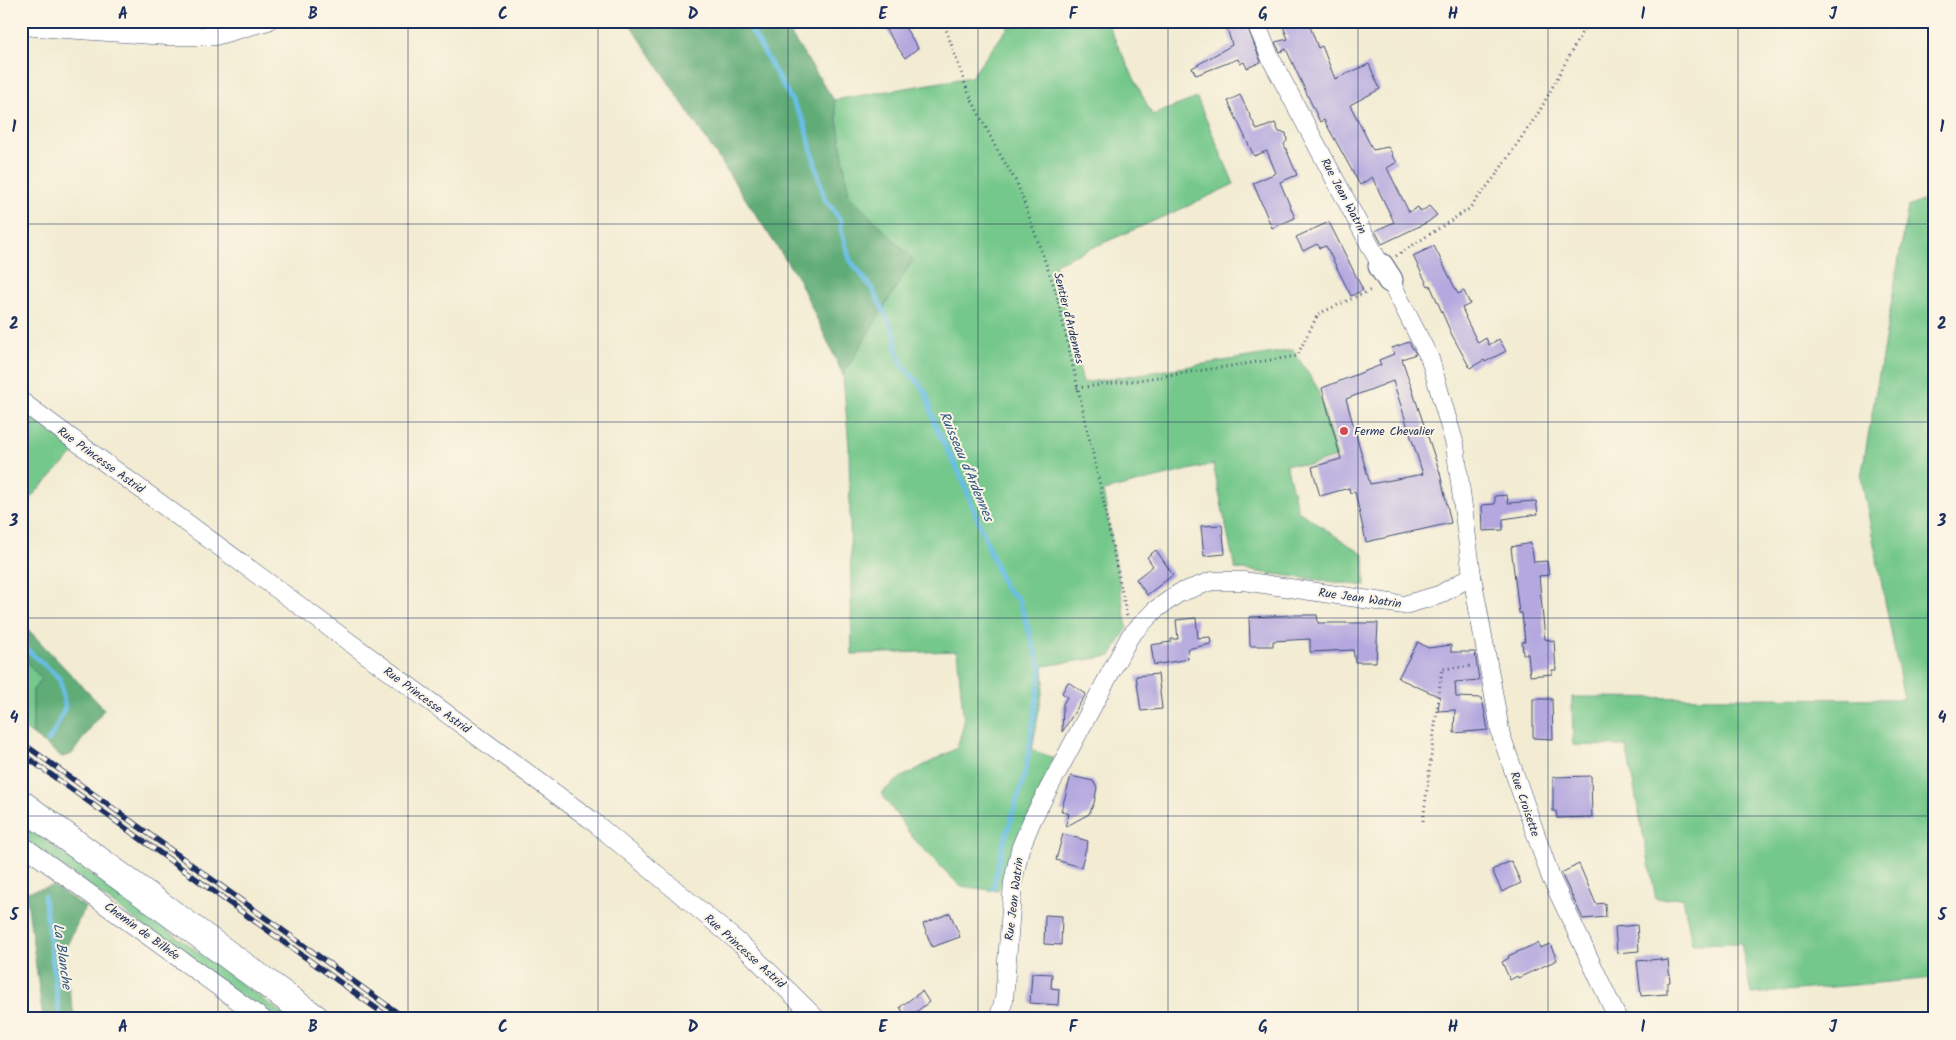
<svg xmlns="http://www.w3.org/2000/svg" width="1956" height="1040" font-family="Kalam,sans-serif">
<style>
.green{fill:#75c88b;stroke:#487c74}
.forest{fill:#60ac77;stroke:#3e6e6a}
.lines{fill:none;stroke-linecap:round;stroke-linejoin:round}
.stream{stroke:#67bde4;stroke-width:5}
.building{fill:#b4a8df;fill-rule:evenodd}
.street-casing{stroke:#3b4b70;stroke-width:19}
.secondary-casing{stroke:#3b4b70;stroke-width:27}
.highway-casing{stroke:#3b4b70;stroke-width:29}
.path{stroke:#3b4b70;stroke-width:3;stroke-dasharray:1 4;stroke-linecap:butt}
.street{stroke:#fff;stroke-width:18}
.secondary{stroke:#fff;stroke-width:25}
.highway{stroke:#fff;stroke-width:28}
.rail-casing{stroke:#1b2f5e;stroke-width:5.5}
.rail{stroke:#fcf5e5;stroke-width:4;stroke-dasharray:11;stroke-linecap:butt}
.grid{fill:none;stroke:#1b2f5e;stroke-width:1;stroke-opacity:0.55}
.poi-dot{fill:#d1495b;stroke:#fcf5e5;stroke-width:2}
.labels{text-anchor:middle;stroke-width:4;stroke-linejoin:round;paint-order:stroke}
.street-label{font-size:12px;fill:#1b2f5e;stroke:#fcf5e5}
.poi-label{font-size:12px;fill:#1b2f5e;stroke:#fcf5e5;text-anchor:start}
.water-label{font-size:14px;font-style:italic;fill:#325a86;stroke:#fcf5e5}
.neatline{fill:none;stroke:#1b2f5e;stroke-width:2}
.grid-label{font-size:16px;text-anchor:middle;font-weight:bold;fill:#1b2f5e}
</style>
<rect width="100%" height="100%" fill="#fcf5e5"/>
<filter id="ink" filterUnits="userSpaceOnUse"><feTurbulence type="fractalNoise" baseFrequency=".02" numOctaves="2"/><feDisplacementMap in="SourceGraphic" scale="10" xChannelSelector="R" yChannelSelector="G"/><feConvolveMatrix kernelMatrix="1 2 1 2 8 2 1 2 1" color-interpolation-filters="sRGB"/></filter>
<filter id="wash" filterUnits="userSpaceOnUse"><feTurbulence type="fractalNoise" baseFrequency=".0096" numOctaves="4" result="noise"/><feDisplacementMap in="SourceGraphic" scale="20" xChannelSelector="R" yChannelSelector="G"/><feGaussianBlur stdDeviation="1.12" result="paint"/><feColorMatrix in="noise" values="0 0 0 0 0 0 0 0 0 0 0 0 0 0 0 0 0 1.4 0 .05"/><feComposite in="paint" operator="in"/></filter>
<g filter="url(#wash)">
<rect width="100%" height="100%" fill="#f3ecd3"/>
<g class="green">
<polygon points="1013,21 1106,21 1152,115 1197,98 1234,184 1188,206 1055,264 1083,383 1293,350 1317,387 1337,457 1309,465 1286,464 1298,511 1364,555 1365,586 1235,569 1213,464 1103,491 1127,628 1111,656 1043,666 1044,682 1032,750 1054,758 998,891 960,886 913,838 881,793 902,777 957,748 964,723 957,651 852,654 849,446 843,375 913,259 849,196 834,100 971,77"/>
<polygon points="21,197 33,207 21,259"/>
<polygon points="1935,197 1935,978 1751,994 1741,943 1692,944 1683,898 1656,899 1626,746 1573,745 1572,697 1904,699 1861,477 1908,207 1926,199"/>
<polygon points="21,410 76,451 21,507"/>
<polygon points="21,656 42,679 33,690 33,735 21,726"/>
<polygon points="21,823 290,1019 272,1019 21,837"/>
</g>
<g class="forest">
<polygon points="628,21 782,21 834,100 849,196 913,259 843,375 799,280"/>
<polygon points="21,622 104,709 72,754 62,757 33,735 33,690 42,679 21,656"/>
<polygon points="53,886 85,907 62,956 75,1019 43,1019 26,892"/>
</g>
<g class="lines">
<g class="stream">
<polyline points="746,21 804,122 825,200 833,209 841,221 841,229 850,260 873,290 895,334 896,348 903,366 918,382 926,393 936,428 961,476 1004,587 1019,600 1041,669 1026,770 1001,852 993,888"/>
<polyline points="21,644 60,679 65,707 55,730 48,741"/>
<polyline points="44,896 60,1019"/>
</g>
</g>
<g id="blocks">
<g class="building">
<polygon points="880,21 901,21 918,48 905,58"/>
<polygon points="1225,21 1245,21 1261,62 1247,68 1244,62 1240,64 1238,59 1196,75 1192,68 1232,45"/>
<polygon points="1281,21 1308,21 1318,48 1322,46 1335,79 1369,64 1380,89 1350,105 1373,150 1388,147 1393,155 1392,156 1397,162 1387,168 1409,212 1418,207 1421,212 1429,206 1437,215 1428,222 1382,244 1375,231 1394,222 1372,177 1360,185 1324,120 1320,122 1286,49 1280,52 1275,42 1288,39"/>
<polygon points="1240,95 1257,130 1275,123 1279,132 1286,133 1287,141 1284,144 1297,175 1280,182 1295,218 1272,228 1253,183 1276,173 1267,151 1254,156 1228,101"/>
<polygon points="1329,222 1363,290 1351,296 1326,246 1320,248 1317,244 1303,251 1296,237"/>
<polygon points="1434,246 1458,294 1464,291 1470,304 1462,308 1466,317 1465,317 1478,343 1486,338 1489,345 1499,339 1506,351 1485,362 1484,360 1470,368 1452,335 1430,285 1428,286 1413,256"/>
<path d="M1409 342 1416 354 1402 359 1440 473 1451 523 1366 542 1355 492 1350 493 1349 488 1320 496 1312 467 1341 459 1322 388 1381 365 1379 360 1394 354 1392 348ZM1393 381 1423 474 1370 484 1346 399Z"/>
<polygon points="1507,495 1508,503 1536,501 1538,514 1503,519 1503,530 1483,531 1482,505 1495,504 1495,496"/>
<polygon points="1222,525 1225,554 1204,556 1201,526"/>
<polygon points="1531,543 1534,562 1547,561 1549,575 1539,576 1545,639 1554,641 1556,670 1552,670 1552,674 1530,676 1528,654 1523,654 1522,642 1525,642 1522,613 1519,613 1511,547"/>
<polygon points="1156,550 1173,575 1147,595 1136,579 1153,566 1147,557"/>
<polygon points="1292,615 1317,615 1318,623 1378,623 1376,662 1355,662 1353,650 1310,652 1310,639 1273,641 1273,646 1250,646 1249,617"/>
<polygon points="1196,618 1198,638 1210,637 1211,644 1187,649 1188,659 1154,665 1151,645 1171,642 1171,639 1178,639 1176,620"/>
<polygon points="1418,642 1428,648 1451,645 1451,652 1475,652 1479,680 1455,682 1456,697 1482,698 1488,730 1454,733 1455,710 1438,711 1440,697 1398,678"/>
<polygon points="1158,674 1162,709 1141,711 1136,676"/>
<polygon points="1068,682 1086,694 1062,732 1063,704 1067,697 1062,693"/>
<polygon points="1533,699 1552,699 1553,739 1533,738"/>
<polygon points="1071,776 1093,781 1097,788 1094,803 1089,814 1065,827 1069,814 1061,811"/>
<polygon points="1591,776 1592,817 1557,818 1556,811 1553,811 1553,777"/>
<polygon points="1063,834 1088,841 1081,867 1056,860"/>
<polygon points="1511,861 1521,883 1502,892 1492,870"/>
<polygon points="1579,864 1596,904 1605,903 1606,917 1583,919 1561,873"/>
<polygon points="950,913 960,937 932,947 923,924"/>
<polygon points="1045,915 1062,916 1061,945 1044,944"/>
<polygon points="1637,925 1639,951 1617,953 1615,927"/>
<polygon points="1538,943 1540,948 1550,944 1557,960 1518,978 1517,976 1510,980 1502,962 1509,958 1508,956"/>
<polygon points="1661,959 1661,961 1668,960 1670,982 1667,983 1667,994 1641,996 1637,961"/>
<polygon points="1032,973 1052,974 1051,988 1059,989 1058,1005 1030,1003"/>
<polygon points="922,991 929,1002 907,1019 900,1007"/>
</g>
</g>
</g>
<g filter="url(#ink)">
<use href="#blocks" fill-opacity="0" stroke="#3b4b70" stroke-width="1"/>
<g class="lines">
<defs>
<g id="street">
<polyline points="1255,21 1271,59 1381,266"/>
<polyline points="21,26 166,36 215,36 268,21"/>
<polyline points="1390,280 1430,359 1455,445 1472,576 1501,735 1551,878 1618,1019"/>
<polyline points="21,401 590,819 743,946 817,1019"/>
<polyline points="21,844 263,1019"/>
<polyline points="998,1019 1004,1000 1013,882 1020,849 1033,818 1130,636 1155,610 1179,593 1212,581 1243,581 1404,605 1439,595 1472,576"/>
</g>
<polyline id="secondary" points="1381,266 1390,280"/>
<polyline id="highway" points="21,804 316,1019"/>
</defs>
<use href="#street" class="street-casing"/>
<use href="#secondary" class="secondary-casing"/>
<use href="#highway" class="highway-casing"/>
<g class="path">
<polyline points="943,21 968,92 995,146 1017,183 1056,292 1100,485 1127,617"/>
<polyline points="1396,256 1469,209 1493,179 1539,112 1588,21"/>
<polyline points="1077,388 1131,381 1297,356 1318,314 1373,289"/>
<polyline points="1423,821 1442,669 1473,666"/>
</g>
<use href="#street" class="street"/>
<use href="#secondary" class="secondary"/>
<use href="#highway" class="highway"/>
<defs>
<g id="rail">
<polyline points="21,742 406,1019"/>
<polyline points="21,753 391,1019"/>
</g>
</defs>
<use href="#rail" class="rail-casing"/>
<use href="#rail" class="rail"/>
</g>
</g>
<path class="grid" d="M218 21V1019M408 21V1019M598 21V1019M788 21V1019M978 21V1019M1168 21V1019M1358 21V1019M1548 21V1019M1738 21V1019M21 224H1935M21 422H1935M21 618H1935M21 816H1935"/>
<circle class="poi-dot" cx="1344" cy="431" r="5"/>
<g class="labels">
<g class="street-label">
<text transform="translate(1344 196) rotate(62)" y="4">Rue Jean Watrin</text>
<text transform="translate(1069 318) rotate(76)" y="4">Sentier d'Ardennes</text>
<text transform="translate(101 460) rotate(36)" y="4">Rue Princesse Astrid</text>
<text transform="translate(1360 598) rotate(8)" y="4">Rue Jean Watrin</text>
<text transform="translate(427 700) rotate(36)" y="4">Rue Princesse Astrid</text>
<text transform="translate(1525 804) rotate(71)" y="4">Rue Croisette</text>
<text transform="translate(1014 899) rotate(-83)" y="4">Rue Jean Watrin</text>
<text transform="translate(142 931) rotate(36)" y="4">Chemin de Bilhée</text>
<text transform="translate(745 951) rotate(42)" y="4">Rue Princesse Astrid</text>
</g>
<g class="poi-label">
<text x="1354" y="435">Ferme Chevalier</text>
</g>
<g class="water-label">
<text transform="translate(967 466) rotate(67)" y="5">Ruisseau d'Ardennes</text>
<text transform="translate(63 956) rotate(82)" y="5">La Blanche</text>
</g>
</g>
<rect width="1956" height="1040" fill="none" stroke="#fcf5e5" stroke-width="55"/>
<rect x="28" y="28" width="1900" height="984" class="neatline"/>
<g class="grid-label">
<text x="123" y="19">A</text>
<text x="313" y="19">B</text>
<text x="503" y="19">C</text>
<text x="693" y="19">D</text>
<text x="883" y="19">E</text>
<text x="1073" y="19">F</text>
<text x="1263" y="19">G</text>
<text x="1453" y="19">H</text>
<text x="1643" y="19">I</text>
<text x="1833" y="19">J</text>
<text x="14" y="132">1</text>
<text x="1942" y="132">1</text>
<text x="14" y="329">2</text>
<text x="1942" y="329">2</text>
<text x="14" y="526">3</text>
<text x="1942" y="526">3</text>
<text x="14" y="723">4</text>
<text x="1942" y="723">4</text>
<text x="14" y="920">5</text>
<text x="1942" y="920">5</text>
<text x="123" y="1032">A</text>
<text x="313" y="1032">B</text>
<text x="503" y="1032">C</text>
<text x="693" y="1032">D</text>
<text x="883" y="1032">E</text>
<text x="1073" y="1032">F</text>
<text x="1263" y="1032">G</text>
<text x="1453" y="1032">H</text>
<text x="1643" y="1032">I</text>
<text x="1833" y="1032">J</text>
</g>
</svg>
